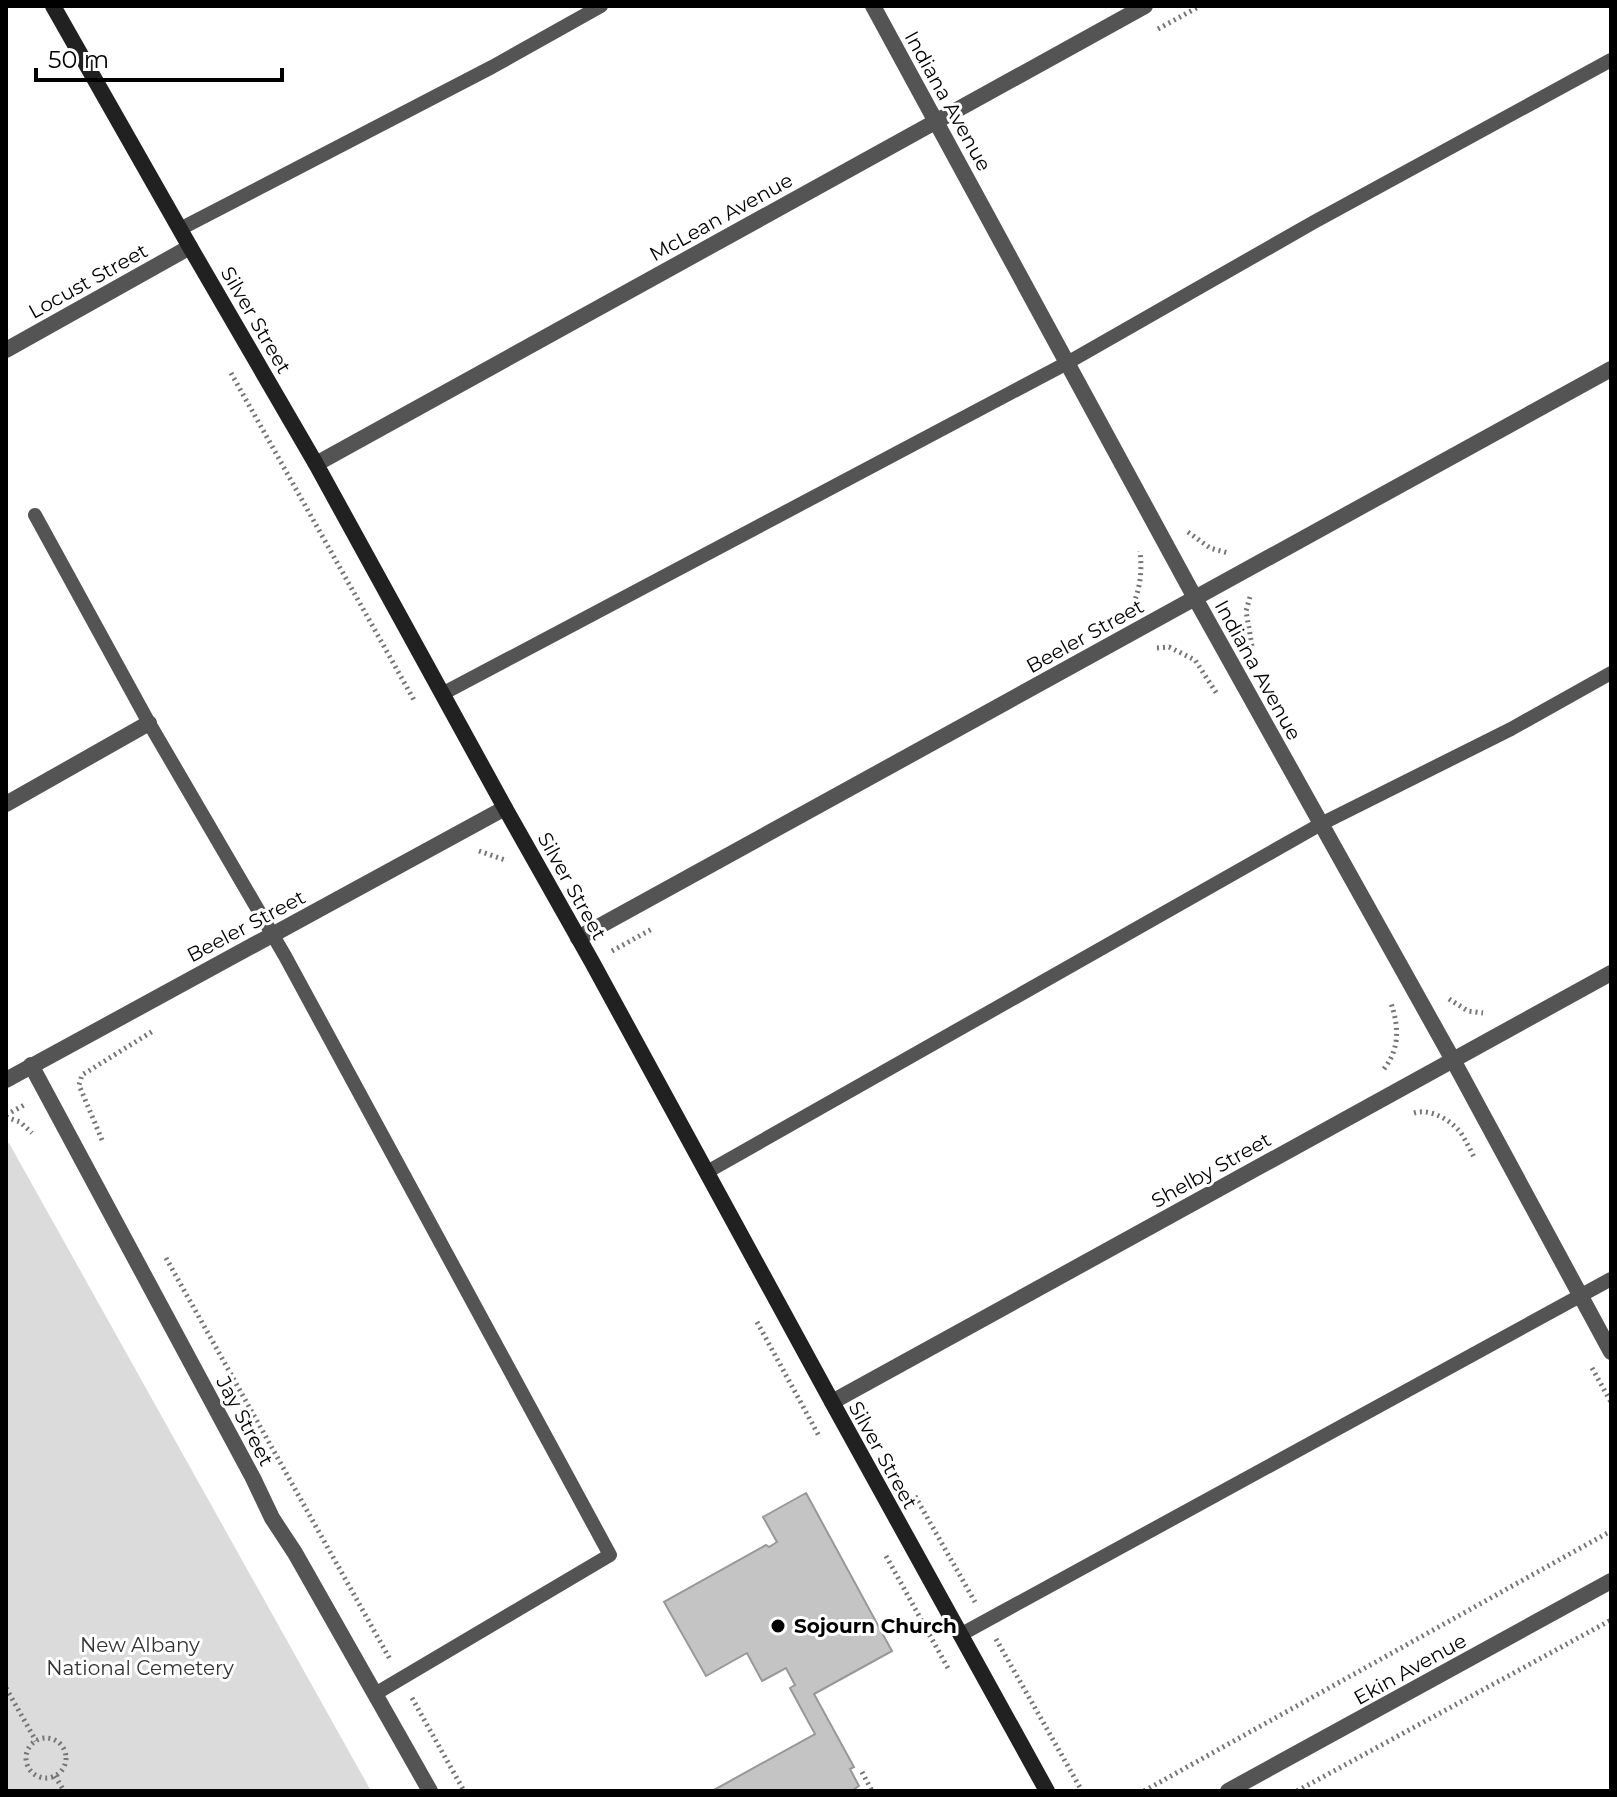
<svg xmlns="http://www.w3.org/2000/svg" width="1617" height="1797" font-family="Montserrat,sans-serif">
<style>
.green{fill:#dbdbdb}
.building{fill:#c4c4c4;stroke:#989898;stroke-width:2}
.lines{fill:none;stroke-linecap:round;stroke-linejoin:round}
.path{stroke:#767676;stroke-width:5;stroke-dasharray:2 4;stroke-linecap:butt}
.lane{stroke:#545454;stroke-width:14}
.street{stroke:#545454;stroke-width:16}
.secondary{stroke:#212121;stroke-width:16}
.poi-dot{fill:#000;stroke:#fff;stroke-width:3}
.labels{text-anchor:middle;stroke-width:6;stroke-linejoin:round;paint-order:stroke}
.street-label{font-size:20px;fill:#000;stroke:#fff}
.poi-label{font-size:20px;font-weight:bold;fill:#000;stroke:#fff;text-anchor:start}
.park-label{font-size:20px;fill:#323232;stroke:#fff}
</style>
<rect width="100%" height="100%" fill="#fff"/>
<polygon class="green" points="9,1143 371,1791 6,1791 6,1145"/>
<polygon class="building" points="806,1493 892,1651 814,1694 854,1767 850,1769 859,1786 853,1790 854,1791 712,1791 815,1734 790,1688 795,1685 786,1668 762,1681 747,1653 706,1676 664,1602 766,1545 769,1547 777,1542 763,1517"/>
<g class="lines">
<g class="path">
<polyline points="1158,29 1200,6"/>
<polyline points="231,373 414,700"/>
<polyline points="1188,532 1210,548 1228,553"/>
<polyline points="1250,597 1246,611 1252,646"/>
<path d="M1133 604C1141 587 1142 569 1140 551"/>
<polyline points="1157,648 1169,647 1195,660 1217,694"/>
<polyline points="479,851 505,860"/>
<polyline points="612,951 652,929"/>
<polyline points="1449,999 1468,1011 1483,1013"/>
<path d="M1384 1069C1400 1048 1399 1027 1391 1003"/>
<path d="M1414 1113C1430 1108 1451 1120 1461 1133 1466 1141 1470 1149 1474 1157"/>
<polyline points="6,1115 26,1104"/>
<polyline points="6,1117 20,1122 32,1133"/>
<polyline points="102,1140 79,1085 82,1075 153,1031"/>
<polyline points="166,1258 391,1661"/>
<polyline points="757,1322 819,1436"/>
<polyline points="1592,1368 1611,1402"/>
<polyline points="915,1496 975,1602"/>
<polyline points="886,1556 949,1670"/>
<polyline points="996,1639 1082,1791"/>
<polyline points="6,1688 36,1741"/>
<polyline points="412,1698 464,1791"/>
<circle cx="46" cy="1758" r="20"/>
<polyline points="862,1772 872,1791"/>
<polyline points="55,1776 64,1791"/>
<polyline points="1144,1791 1611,1531"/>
<polyline points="1297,1791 1611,1620"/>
</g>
<g class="lane">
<polyline points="180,229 492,67 601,6"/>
<polyline points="35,515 149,723 285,956 610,1555 375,1694"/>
<polyline points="442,694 1067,363 1314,222 1611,60"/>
<polyline points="707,1172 1321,824 1511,729 1611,673"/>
<polyline points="960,1635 1611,1279"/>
</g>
<g class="street">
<polyline points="873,6 1195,598 1453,1060 1611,1352"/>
<polyline points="6,350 190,247"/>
<polyline points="316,464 1145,6"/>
<polyline points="6,804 149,723"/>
<polyline points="578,938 1611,369"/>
<polyline points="31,1065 253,1478 272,1518 295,1553 430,1791"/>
<polyline points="6,1080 505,808"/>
<polyline points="832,1402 1611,973"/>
<polyline points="1228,1791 1611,1581"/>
</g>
<polyline class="secondary" points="53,6 190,247 316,464 505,808 592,962 832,1402 1047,1791"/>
</g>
<circle class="poi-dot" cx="778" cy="1626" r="8"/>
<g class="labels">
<g class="street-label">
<text transform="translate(948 101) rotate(61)" y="7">Indiana Avenue</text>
<text transform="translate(721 217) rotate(-29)" y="7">McLean Avenue</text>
<text transform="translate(88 281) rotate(-29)" y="7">Locust Street</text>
<text transform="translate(256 320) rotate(60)" y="7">Silver Street</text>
<text transform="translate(1085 636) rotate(-29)" y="7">Beeler Street</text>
<text transform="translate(1258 670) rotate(61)" y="7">Indiana Avenue</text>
<text transform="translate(572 886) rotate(61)" y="7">Silver Street</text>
<text transform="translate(246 926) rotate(-28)" y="7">Beeler Street</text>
<text transform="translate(1211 1170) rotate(-29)" y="7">Shelby Street</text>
<text transform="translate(245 1421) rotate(62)" y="7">Jay Street</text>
<text transform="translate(883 1455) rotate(61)" y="7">Silver Street</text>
<text transform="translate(1410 1669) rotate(-29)" y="7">Ekin Avenue</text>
</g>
<g class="poi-label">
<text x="794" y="1633">Sojourn Church</text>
</g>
<g class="park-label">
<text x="140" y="1652">New Albany<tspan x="140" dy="23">National Cemetery</tspan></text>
</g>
</g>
<rect width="1617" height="1797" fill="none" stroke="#000000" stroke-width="16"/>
<path d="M36 68v12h246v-12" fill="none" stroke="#000000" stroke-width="4"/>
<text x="48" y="68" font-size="24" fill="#000000" stroke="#ffffff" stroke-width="6" paint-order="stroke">50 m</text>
</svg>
